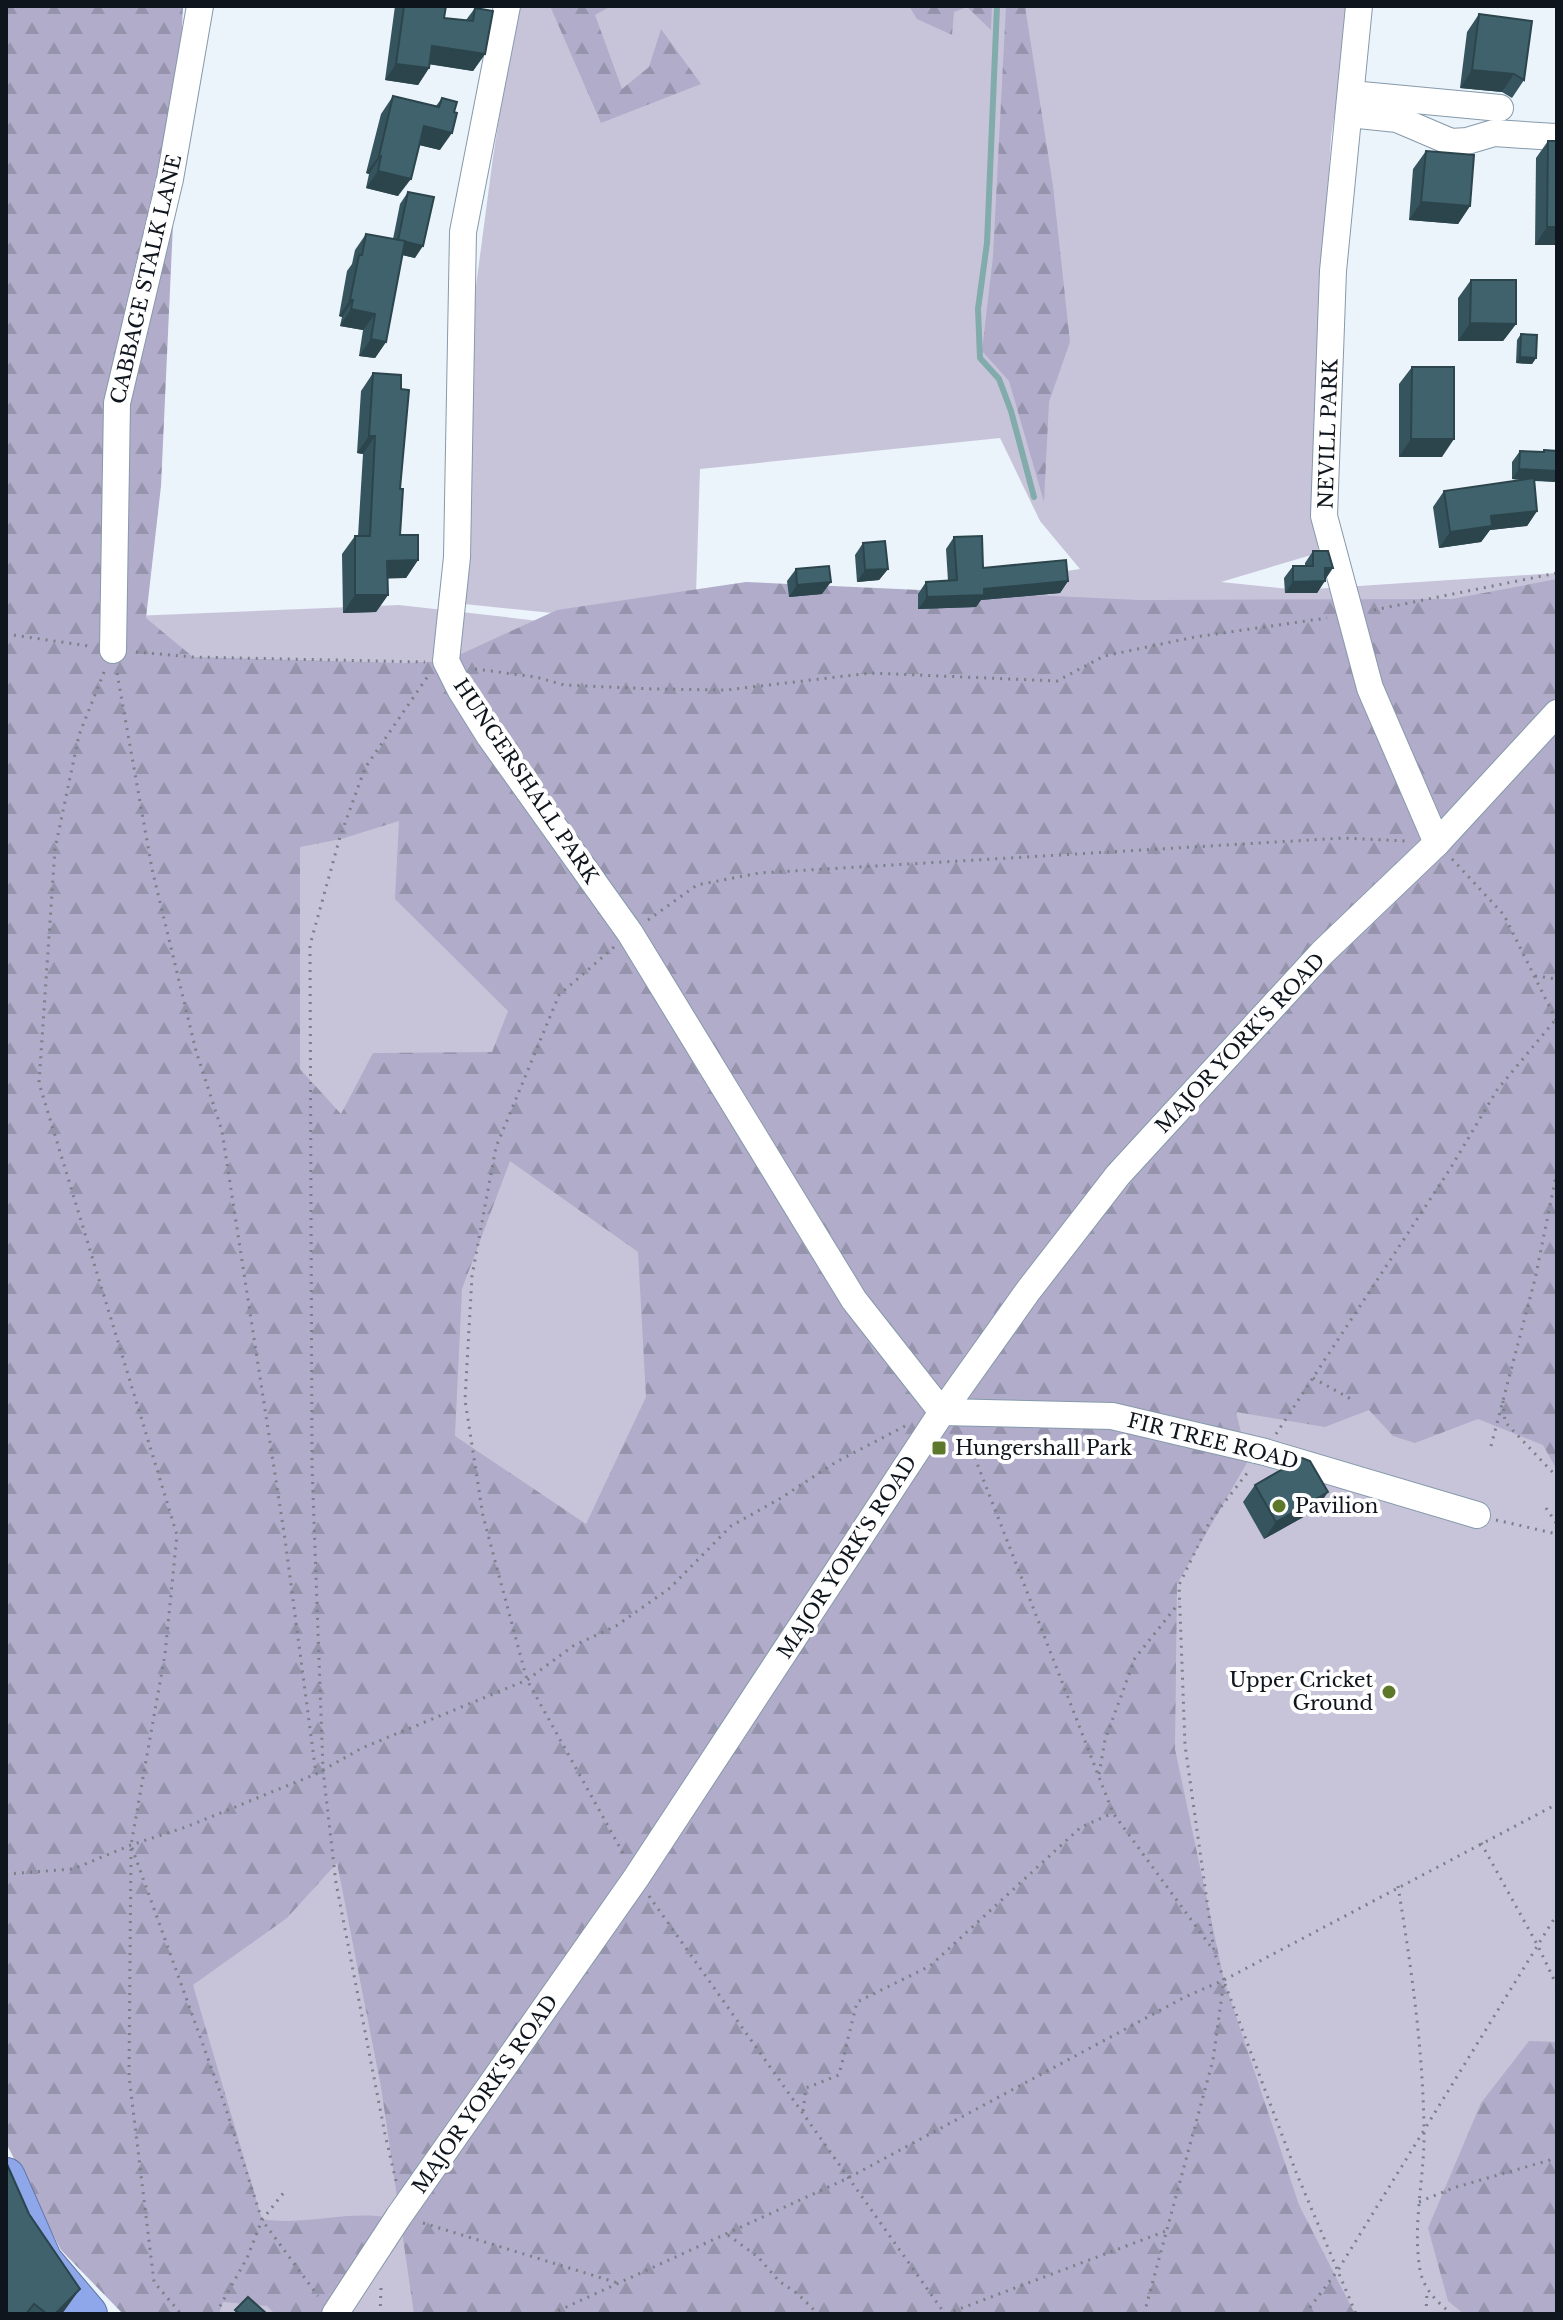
<svg xmlns="http://www.w3.org/2000/svg" width="1563" height="2320" font-family="'Libre Baskerville',serif">
<style>
.green{fill:#c7c4da;fill-rule:evenodd}
.forest{fill:url(#forest-firs);fill-rule:evenodd}
.lines{fill:none;stroke-linecap:round;stroke-linejoin:round}
.stream{stroke:#82abab;stroke-width:6}
.minor-casing{stroke:#859aab;stroke-width:28}
.highway-casing{stroke:#6174a2;stroke-width:40}
.path{stroke:#798088;stroke-width:3;stroke-dasharray:2 6;stroke-linecap:butt}
.minor{stroke:#fff;stroke-width:26}
.highway{stroke:#8da7ea;stroke-width:38}
.wall{fill:#36545e}
.shaded-wall{fill:#2c454c}
.building{fill:#3f626d;stroke:#2c454c;stroke-width:2}
.poi-dot{fill:#5e782b;stroke:#fff;stroke-width:3}
.labels{text-anchor:middle;stroke-width:8;stroke-linejoin:round;paint-order:stroke}
.street-label{font-size:20px;fill:#0e151c;stroke:#fff}
.poi-label{font-size:20px;fill:#0e151c;stroke:#fff;text-anchor:start}
</style>
<defs>
<pattern id="forest-firs" width="22" height="20" patternUnits="userSpaceOnUse" patternTransform="scale(2)"><rect width="22" height="20" fill="#b0acca"/><path d="M5 1l3.5 6h-7zM16 11l3.5 6h-7z" fill="#9693ad"/></pattern>
</defs>
<rect width="100%" height="100%" fill="#ebf3fb"/>
<path class="green" d="M517 6H1351L1331 137 1317 377 1318 553 1221 582 1298 590 1557 573V2314H206L108 617 399 605 654 634 691 627 464 604 469 339 493 157ZM1000 438 1040 521 1080 569 695 627 700 469Z"/>
<g class="forest">
<path d="M6 6H183L161 486 146 618 193 657 404 663 446 661 557 610 746 582 1139 600 1452 599 1557 579V1470L1543 1445 1478 1419 1415 1443 1393 1436 1369 1410 1325 1427 1236 1412 1248 1461 1177 1584 1175 1749 1224 1980 1299 2205 1355 2314H414L381 2087 337 1863 287 1918 193 1985 262 2219C303 2226 344 2211 385 2217L322 2314H275L267 2306 223 2302 219 2314H123L61 2250 6 2143ZM399 821 395 899 508 1011 492 1052 373 1053 341 1114 300 1069V847L341 839ZM510 1161 638 1252 646 1397 586 1524 455 1436 462 1289Z"/>
<polygon points="550,6 611,6 595,15 622,89 649,67 661,29 701,84 601,123"/>
<polygon points="909,6 992,6 991,30 967,7 954,12 952,35 917,19"/>
<polygon points="1006,6 1025,6 1053,186 1070,342 1049,402 1044,502 1009,381 982,351 993,256"/>
<polygon points="1529,2041 1557,2042 1557,2314 1464,2314 1448,2301 1428,2228 1481,2103"/>
</g>
<g class="lines">
<polyline class="stream" points="997,6 987,243 978,309 980,358 999,379 1011,411 1034,497"/>
<defs>
<g id="minor">
<polyline points="507,6 463,232 457,557 446,661 460,689 490,737 630,933 854,1300 942,1412 1112,1416 1265,1452 1477,1515"/>
<polyline points="1359,6 1333,271 1324,516 1370,688 1437,843"/>
<polyline points="1351,94 1500,108"/>
<polyline points="1349,114 1397,119 1451,142 1467,141 1494,133 1555,137"/>
<polyline points="113,650 117,403 170,179 200,6"/>
<polyline points="335,2314 399,2216 636,1878 942,1412 1028,1291 1118,1175 1322,953 1437,843 1557,713"/>
</g>
<polyline id="highway" points="6,2177 43,2261 88,2314"/>
</defs>
<use href="#minor" class="minor-casing"/>
<use href="#highway" class="highway-casing"/>
<g class="path">
<polyline points="1374,610 1557,573"/>
<polyline points="6,634 89,646"/>
<polyline points="136,652 193,657 425,662"/>
<polyline points="475,669 536,677 564,685 654,689 726,690 871,673 1057,681 1104,656 1195,637 1327,618"/>
<polyline points="104,672 79,735 55,849 39,1083 177,1535 165,1654 131,1845 224,2103 262,2220 318,2296"/>
<polyline points="117,673 152,869 196,1051 222,1131 285,1539 316,1774"/>
<polyline points="1452,859 1504,915 1557,1022"/>
<polyline points="648,920 697,885 759,873 1343,838 1407,841"/>
<polyline points="614,947 559,995 496,1147 472,1276 465,1400 483,1516 527,1680 624,1855"/>
<polyline points="1535,976 1557,979"/>
<polyline points="1313,1378 1351,1399"/>
<polyline points="1503,1401 1505,1422 1557,1477"/>
<polyline points="1276,1434 1450,1169 1497,1090 1556,1019"/>
<polyline points="966,1435 1113,1813 1214,1951"/>
<polyline points="1491,1446 1535,1279 1557,1171"/>
<polyline points="1546,1508 1557,1524"/>
<polyline points="1496,1520 1557,1534"/>
<polyline points="1099,1774 1105,1740 1135,1658 1179,1603"/>
<polyline points="1481,1843 1538,1946 1557,1986"/>
<polyline points="131,1849 129,2076 154,2282 181,2314"/>
<polyline points="6,1874 73,1869 131,1845 186,1827 316,1774 362,1748 527,1680 573,1646 616,1626 670,1588 731,1526 781,1498 836,1462 907,1425"/>
<path d="M1398 1886C1411 1966 1423 2048 1424 2130 1425 2177 1412 2223 1420 2270 1424 2290 1437 2302 1452 2314"/>
<polyline points="649,1896 945,2314"/>
<polyline points="1225,1984 1296,2172 1356,2314"/>
<polyline points="803,2111 806,2088 839,2075 857,2002 930,1966 1081,1827 1113,1813"/>
<polyline points="396,2181 385,2134 336,1883 323,1770 312,1465 310,945 340,837 365,768 428,676"/>
<polyline points="1419,2202 1453,2188 1557,2158"/>
<polyline points="423,2223 618,2283"/>
<polyline points="728,2235 758,2257 779,2281 798,2294 818,2314"/>
<polyline points="219,2314 219,2308 247,2258 262,2220 285,2191"/>
<polyline points="380,2314 381,2288"/>
<polyline points="551,2314 848,2178 1185,1997 1224,1980 1557,1804"/>
<polyline points="946,2314 1166,2231"/>
<polyline points="1144,2314 1213,2060 1224,1980 1214,1951 1185,1745 1179,1585 1210,1521 1248,1472"/>
<polyline points="1305,2314 1338,2270 1557,1914"/>
<polyline points="1426,2314 1427,2290"/>
</g>
<use href="#minor" class="minor"/>
<use href="#highway" class="highway"/>
</g>
<g class="wall">
<polygon points="395,6 446,6 444,18 466,20 475,8 485,54 473,71 430,64 429,68 418,85 385,80"/>
<polygon points="1479,14 1524,80 1512,98 1502,92 1460,88 1467,32"/>
<polygon points="393,96 436,106 442,98 440,150 419,145 398,196 366,188 369,174 366,173 381,114"/>
<polygon points="1548,141 1555,245 1535,245 1536,158"/>
<polygon points="1426,151 1470,206 1458,224 1409,220 1413,169"/>
<polygon points="408,192 415,258 402,255 386,342 375,358 359,356 363,330 340,326 342,317 339,316 347,271 352,264 355,250 366,234 393,239 400,204"/>
<polygon points="1471,280 1516,324 1503,341 1458,341 1458,298"/>
<polygon points="1521,334 1536,358 1532,364 1516,363 1517,340"/>
<polygon points="1412,367 1442,457 1399,457 1399,384"/>
<polygon points="373,373 401,389 400,535 418,560 406,578 388,578 388,595 376,612 343,613 342,554 355,536 358,536 363,454 357,453 361,391"/>
<polygon points="1544,450 1557,451 1557,482 1534,481 1537,511 1527,526 1490,530 1481,542 1439,548 1433,507 1444,491 1522,480 1512,479 1512,462 1520,451 1542,452"/>
<polygon points="954,537 983,568 1068,581 1060,593 981,600 976,607 918,609 918,594 926,582 948,581 946,549"/>
<polygon points="863,543 888,569 879,580 857,582 855,555"/>
<polygon points="1313,551 1325,580 1317,593 1285,593 1284,578 1293,566 1305,566 1305,563"/>
<polygon points="796,569 822,594 789,597 787,581"/>
<polygon points="1255,1485 1316,1510 1264,1539 1243,1502"/>
<polygon points="6,2162 62,2314 6,2314"/>
</g>
<g class="shaded-wall">
<polygon points="432,46 485,54 473,71 421,63"/>
<polygon points="396,64 429,68 418,85 385,80"/>
<polygon points="1472,70 1514,74 1502,92 1460,88"/>
<polygon points="424,126 452,133 440,150 411,143"/>
<polygon points="379,156 381,156 369,174 366,173"/>
<polygon points="378,171 411,179 398,196 366,188"/>
<polygon points="1421,202 1470,206 1458,224 1409,220"/>
<polygon points="1547,227 1557,227 1557,242 1555,245 1535,245"/>
<polygon points="398,240 423,246 415,258 390,252"/>
<polygon points="350,300 353,300 342,317 339,316"/>
<polygon points="351,309 375,314 363,330 340,326"/>
<polygon points="1470,323 1516,324 1503,341 1458,341"/>
<polygon points="371,339 386,342 375,358 359,356"/>
<polygon points="1520,357 1536,358 1532,364 1516,363"/>
<polygon points="369,436 375,436 363,454 357,453"/>
<polygon points="1411,439 1454,439 1442,457 1399,457"/>
<polygon points="1519,469 1557,471 1557,482 1512,479"/>
<polygon points="1537,511 1527,526 1490,530 1481,542 1439,548 1450,532 1491,516"/>
<polygon points="418,560 406,578 375,579 387,561"/>
<polygon points="1325,568 1333,568 1325,580"/>
<polygon points="888,569 879,580 857,582 865,570"/>
<polygon points="1068,581 1060,593 981,600 976,607 918,609 927,597 984,589"/>
<polygon points="1325,581 1317,593 1285,593 1293,582"/>
<polygon points="831,582 822,594 789,597 797,585"/>
<polygon points="355,595 388,595 376,612 343,613"/>
<polygon points="1328,1492 1316,1510 1264,1539 1276,1522"/>
<polygon points="80,2289 62,2314 55,2314"/>
</g>
<g class="building">
<polygon points="404,6 446,6 444,18 473,21 475,8 493,11 485,54 432,46 429,68 396,64"/>
<polygon points="1479,14 1532,21 1524,80 1514,74 1472,70"/>
<polygon points="393,96 439,107 442,98 457,102 454,112 457,113 452,133 424,126 411,179 378,171 381,156 379,156"/>
<polygon points="1548,141 1557,141 1557,227 1547,227"/>
<polygon points="1426,151 1474,155 1470,206 1421,202"/>
<polygon points="408,192 434,197 423,246 398,240"/>
<polygon points="366,234 405,241 386,342 371,339 375,314 351,309 353,300 350,300 359,255 362,255"/>
<polygon points="1471,280 1516,280 1516,324 1470,323"/>
<polygon points="1521,334 1537,335 1536,358 1520,357"/>
<polygon points="1412,367 1454,367 1454,439 1411,439"/>
<polygon points="373,373 401,375 401,389 409,390 400,489 403,489 400,535 418,535 418,560 387,561 388,595 355,595 355,536 370,536 375,436 369,436"/>
<polygon points="1544,450 1557,451 1557,471 1519,469 1520,451 1544,452"/>
<polygon points="1534,478 1537,511 1491,516 1492,526 1450,532 1444,491"/>
<polygon points="982,536 983,568 1066,560 1068,581 984,589 984,595 927,597 926,582 957,580 954,537"/>
<polygon points="885,541 888,569 865,570 863,543"/>
<polygon points="1313,551 1328,551 1333,568 1325,568 1325,581 1293,582 1293,566 1313,566"/>
<polygon points="829,566 831,582 797,585 796,569"/>
<polygon points="1302,1458 1310,1461 1328,1492 1276,1522 1255,1485"/>
<polygon points="6,2162 29,2214 80,2289 55,2314 47,2314 34,2304 26,2314 6,2314"/>
<polygon points="248,2297 267,2314 239,2314 235,2310"/>
</g>
<g class="poi-dot">
<rect x="931" y="1440" width="16" height="16" rx="4"/>
<circle cx="1279" cy="1506" r="8"/>
<circle cx="1389" cy="1692" r="8"/>
</g>
<g class="labels">
<g class="street-label">
<text transform="translate(146 279) rotate(-77)" y="7">CABBAGE STALK LANE</text>
<text transform="translate(1328 434) rotate(-88)" y="7">NEVILL PARK</text>
<text transform="translate(526 781) rotate(56)" y="7">HUNGERSHALL PARK</text>
<text transform="translate(1240 1043) rotate(-47)" y="7">MAJOR YORK'S ROAD</text>
<text transform="translate(1213 1441) rotate(14)" y="7">FIR TREE ROAD</text>
<text transform="translate(847 1557) rotate(-57)" y="7">MAJOR YORK'S ROAD</text>
<text transform="translate(485 2094) rotate(-55)" y="7">MAJOR YORK'S ROAD</text>
</g>
<g class="poi-label">
<text x="955" y="1455">Hungershall Park</text>
<text x="1295" y="1513">Pavilion</text>
<text x="1373" y="1687" text-anchor="end">Upper Cricket<tspan x="1373" dy="23">Ground</tspan></text>
</g>
</g>
<rect width="1563" height="2320" fill="none" stroke="#0e151c" stroke-width="16"/>
</svg>
